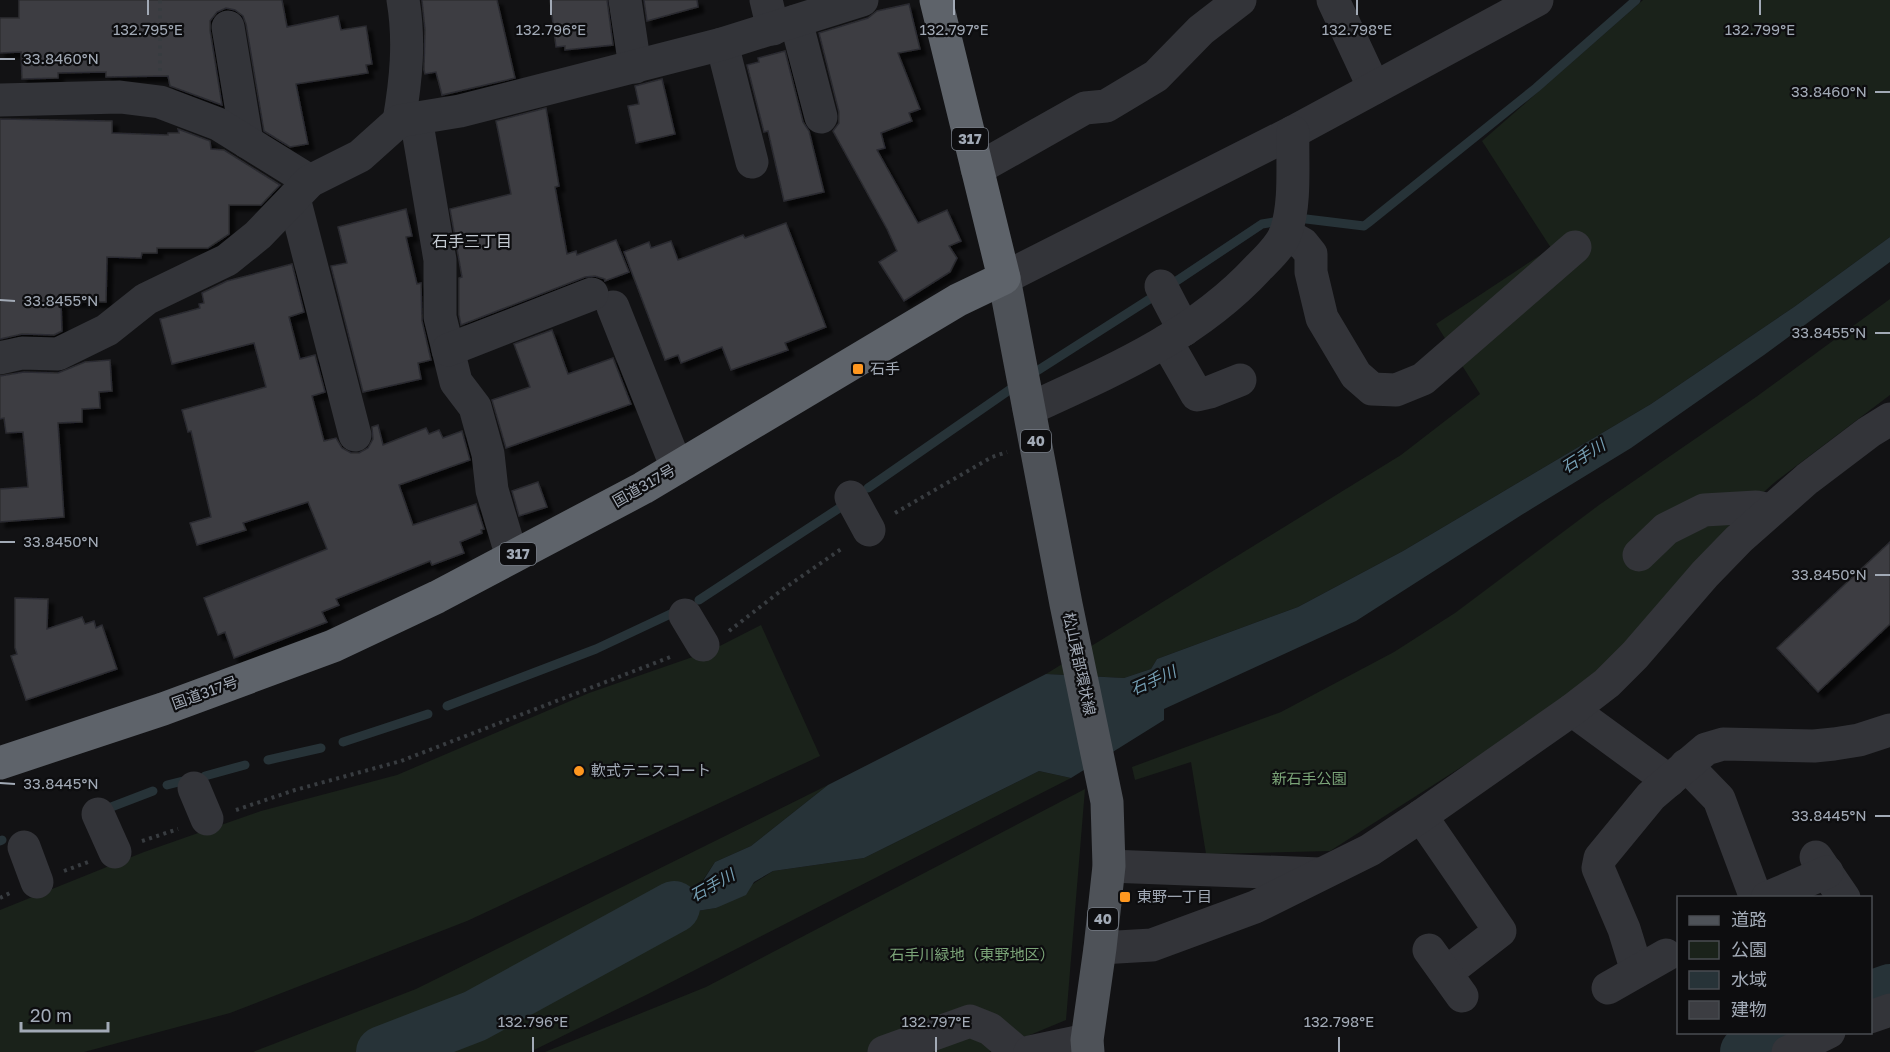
<svg xmlns="http://www.w3.org/2000/svg" width="1890" height="1052" font-family="'Golos Text','Noto Sans JP',sans-serif">
<style>
.green{fill:#1a221a}
.water{fill:#273338}
.lines{fill:none;stroke-linecap:round;stroke-linejoin:round}
.stream{stroke:#273338;stroke-width:9}
.river{stroke:#273338;stroke-width:52}
.building{fill:#3c3d42;stroke:#2c2c30;stroke-width:1.5;filter:url(#shadow)}
.path{stroke:#383c40;stroke-width:4;stroke-dasharray:3 4.5;stroke-linecap:butt}
.minor{stroke:#333439;stroke-width:33}
.major{stroke:#4e5258;stroke-width:33}
.highway{stroke:#5e636a;stroke-width:33}
.ticks{fill:none;stroke:#a2aab6;stroke-width:2}
.poi-dot{fill:#ff971f;stroke:#0d0d0f;stroke-width:2}
.labels{text-anchor:middle;stroke-width:4.5;stroke-linejoin:round;paint-order:stroke}
.shield{fill:#0d0d0f;stroke:#757b84;stroke-width:1.5}
.shield-label{font-size:14px;font-weight:bold;fill:#a2aab6}
.poi-label{font-size:15px;fill:#a2aab6;stroke:#0d0d0f;text-anchor:start}
.street-label{font-size:15px;fill:#a2aab6;stroke:#0d0d0f}
.park-label{font-size:15px;fill:#7aa377;stroke:#0d0d0f}
.neighbourhood-label{font-size:16px;fill:#c3c9d1;stroke:#0d0d0f}
.water-label{font-size:16px;font-style:italic;fill:#759fb4;stroke:#0d0d0f}
.ticks-label{font-size:15px;text-anchor:middle;fill:#a2aab6;stroke:#0d0d0f;stroke-width:4.5;stroke-linejoin:round;paint-order:stroke}
</style>
<defs>
<filter id="shadow"><feDropShadow dx="5.5" dy="5.5" stdDeviation="1.5" flood-color="#0009"/></filter>
</defs>
<rect width="100%" height="100%" fill="#121214"/>
<g class="green">
<polygon points="1643,0 1890,0 1890,237 1794,307 1651,404 1403,551 1298,607 1157,659 1151,669 1124,678 1046,674 1401,455 1480,394 1436,324 1551,248 1482,141"/>
<polygon points="1890,299 1890,395 1775,482 1737,516 1683,584 1571,697 1330,851 1206,854 1191,762 1135,780 1132,767 1281,712 1394,652 1455,613 1599,505 1756,397"/>
<polygon points="761,625 820,756 467,921 230,1013 84,1052 0,1052 0,910 144,852 261,811 397,775 589,693 710,651"/>
<polygon points="1039,771 1071,778 648,994 530,1052 253,1052 416,989 828,785 751,846 715,862 701,883 623,923 610,942 684,913 716,908 773,871 864,858"/>
<polygon points="1085,789 1066,1020 989,1052 545,1052 706,987"/>
</g>
<polygon class="water" points="1890,237 1890,262 1764,355 1631,448 1523,514 1356,621 1164,709 1164,720 1071,778 1039,771 864,858 773,871 754,882 746,895 716,908 684,913 610,943 623,923 701,884 715,862 751,846 828,785 1046,674 1124,678 1151,669 1157,659 1298,607 1403,551 1651,404 1794,307"/>
<g class="lines">
<g class="stream">
<polyline points="1298,218 1364,226 1368,223 1536,88 1636,0"/>
<polyline points="1169,286 1262,224 1274,222"/>
<polyline points="1029,376 1156,295"/>
<polyline points="868,488 1018,384"/>
<polyline points="699,600 841,507"/>
<polyline points="447,706 596,649 679,610"/>
<polyline points="343,742 428,714"/>
<polyline points="268,760 321,748"/>
<polyline points="205,776 245,765"/>
<polyline points="167,785 187,780"/>
<polyline points="106,809 153,791"/>
<polyline points="0,841 2,840"/>
</g>
<g class="river">
<polyline points="1870,997 1890,990"/>
<polyline points="382,1052 475,1016 674,907"/>
<polyline points="1746,1052 1783,1032"/>
</g>
</g>
<g class="building">
<polygon points="19,0 282,0 287,27 338,16 341,30 366,26 372,64 366,65 368,73 296,84 308,144 290,147 264,131 246,24 243,16 235,10 226,8 217,12 210,21 210,30 222,105 170,86 168,76 106,77 106,72 58,73 58,78 22,79 21,52 0,53 0,18 19,18"/>
<polygon points="422,0 497,0 515,78 442,95 436,72 425,74 424,70 425,30"/>
<polygon points="550,0 607,0 613,45 565,50 565,46 556,47"/>
<polygon points="644,0 697,0 698,7 647,21"/>
<polygon points="909,4 920,49 898,53 920,109 909,113 912,121 881,133 885,148 877,150 918,223 947,210 961,241 949,246 957,258 950,272 904,301 879,262 897,251 887,229 833,131 839,123 839,112 819,33 868,18 877,11"/>
<polygon points="785,51 803,122 809,131 824,192 784,201 768,131 764,132 747,65 759,62 758,58"/>
<polygon points="662,79 675,134 636,143 628,106 639,104 635,86"/>
<polygon points="546,108 559,186 555,187 567,254 576,251 577,255 616,240 629,272 605,281 605,279 595,276 585,277 461,325 459,315 459,278 462,277 450,209 511,194 496,121"/>
<polygon points="0,119 112,121 112,133 168,135 168,133 179,133 178,129 210,141 211,149 224,150 280,185 261,205 229,205 229,234 208,248 157,248 157,253 142,253 141,258 107,257 106,302 61,301 62,331 54,335 22,334 0,339"/>
<polygon points="406,209 412,236 406,237 417,284 421,283 422,321 431,360 418,363 421,379 363,392 331,266 347,263 338,227"/>
<polygon points="786,223 826,327 785,343 788,350 731,370 722,347 681,363 678,355 665,360 624,252 649,242 651,248 671,241 678,260 743,235 745,238"/>
<polygon points="292,264 304,312 289,317 300,359 315,355 325,392 312,396 324,441 336,438 342,448 351,453 359,453 368,448 373,439 372,427 378,425 383,445 426,428 429,434 439,430 443,438 462,431 470,460 399,485 413,525 476,504 484,529 481,530 482,533 460,542 464,553 432,565 430,561 336,599 339,605 322,612 327,622 234,658 225,632 218,635 204,598 327,549 308,502 243,523 246,530 197,545 190,523 211,517 191,431 188,432 182,410 266,387 254,343 172,364 160,319 200,308 199,304 204,303 202,293 227,281"/>
<polygon points="552,330 568,374 613,358 631,404 506,448 492,400 530,387 514,344"/>
<polygon points="110,360 112,391 99,392 100,408 82,409 82,422 58,423 64,517 0,522 0,489 28,487 23,432 6,433 4,418 0,419 0,376 24,372 58,373 85,362"/>
<polygon points="538,482 547,507 519,516 512,491"/>
<polygon points="1890,542 1890,624 1818,692 1777,648"/>
<polygon points="15,598 48,599 47,629 82,617 85,624 94,621 96,628 102,625 117,669 26,700 11,656 17,654 15,648"/>
</g>
<g class="lines">
<g class="path">
<polyline points="160,71 160,0"/>
<polyline points="895,513 992,457 1007,452"/>
<polyline points="729,631 782,590 844,547"/>
<polyline points="236,810 295,790 401,761 673,656"/>
<polyline points="142,841 178,829"/>
<polyline points="64,871 88,862"/>
<polyline points="0,898 10,893"/>
</g>
<g class="minor">
<polyline points="625,0 635,67"/>
<polyline points="766,0 773,29"/>
<polyline points="1333,0 1374,88"/>
<polyline points="796,21 821,117"/>
<polyline points="228,27 247,142"/>
<polyline points="722,44 752,162"/>
<polyline points="0,100 120,97 160,102 218,124 310,181"/>
<polyline points="416,118 440,260 440,317 456,382 475,407 488,454 492,490 512,557"/>
<path d="M399 121C406 80 410 41 403 0"/>
<polyline points="977,169 1085,108 1106,106 1156,76 1201,30 1240,0"/>
<polyline points="294,198 355,435"/>
<polyline points="1285,234 1303,244 1311,254 1311,272 1322,318 1356,375 1372,389 1396,390 1423,379 1575,247"/>
<polyline points="1004,278 1293,132 1537,0"/>
<polyline points="1161,286 1184,330"/>
<polyline points="613,307 677,468"/>
<polyline points="1166,341 1197,395 1210,392 1240,380"/>
<polyline points="448,350 592,294"/>
<polyline points="0,358 22,353 58,354 107,330 146,299 227,260 258,235 310,181 360,156 399,121 460,111 722,44 862,0"/>
<path d="M1029 409C1112 371 1195 336 1258 268 1268 258 1281 246 1286 232 1296 201 1292 164 1293 132"/>
<polyline points="851,497 869,530"/>
<polyline points="1639,555 1666,529 1704,510 1756,507 1770,510"/>
<polyline points="685,615 703,645"/>
<polyline points="1572,710 1669,781"/>
<polyline points="1686,765 1719,799 1756,898"/>
<polyline points="194,788 207,819"/>
<polyline points="98,814 115,852"/>
<polyline points="1421,816 1500,931 1446,973"/>
<polyline points="24,847 37,882"/>
<polyline points="1816,857 1844,898"/>
<polyline points="1109,866 1320,874"/>
<polyline points="1767,898 1827,872"/>
<polyline points="1100,948 1152,945 1255,907 1370,850 1421,816 1572,710 1607,683 1635,655 1705,574 1739,539 1807,479 1869,432 1890,419"/>
<polyline points="1429,950 1462,996"/>
<polyline points="1637,971 1624,929 1598,868 1600,858 1651,796 1706,749 1723,744 1814,746 1834,744 1859,740 1890,730"/>
<polyline points="1608,988 1666,955"/>
<polyline points="1870,1017 1890,1010"/>
<polyline points="884,1052 970,1021 990,1029 1017,1052"/>
<polyline points="1030,1052 1087,1040"/>
<polyline points="1788,1052 1829,1032"/>
</g>
<polyline class="major" points="1004,278 1066,604 1107,802 1109,866 1100,948 1087,1040 1088,1052"/>
<polyline class="highway" points="0,763 163,709 333,646 437,597 643,488 958,300 1004,278 936,0"/>
</g>
<path class="ticks" d="M148 15V0M551 15V0M954 15V0M1357 15V0M1760 15V0M0 59H15M1875 92H1890M0 300 15 301M1875 333H1890M0 542H15M1875 575H1890M0 783 15 784M1875 816H1890M533 1052V1037M936 1052V1037M1339 1052V1037"/>
<g class="poi-dot">
<rect x="852" y="363" width="12" height="12" rx="3"/>
<circle cx="579" cy="771" r="6"/>
<rect x="1119" y="891" width="12" height="12" rx="3"/>
</g>
<g class="labels">
<g class="shield">
<rect x="952" y="128" width="36" height="22" rx="4.5"/>
<rect x="1021" y="430" width="30" height="22" rx="4.5"/>
<rect x="500" y="543" width="36" height="22" rx="4.5"/>
<rect x="1088" y="908" width="30" height="22" rx="4.5"/>
</g>
<g class="shield-label">
<text x="970" y="144">317</text>
<text x="1036" y="446">40</text>
<text x="518" y="559">317</text>
<text x="1103" y="924">40</text>
</g>
<g class="poi-label">
<text x="870" y="374">石手</text>
<text x="591" y="776">軟式テニスコート</text>
<text x="1137" y="902">東野一丁目</text>
</g>
<g class="street-label">
<text transform="translate(644 486) rotate(-30)" y="5">国道317号</text>
<text transform="translate(1079 664) rotate(78)" y="5">松山東部環状線</text>
<text transform="translate(205 693) rotate(-20)" y="5">国道317号</text>
</g>
<g class="park-label">
<text x="1309" y="784">新石手公園</text>
<text x="972" y="960">石手川緑地（東野地区）</text>
</g>
<g class="neighbourhood-label">
<text x="472" y="247">石手三丁目</text>
</g>
<g class="water-label">
<text transform="translate(1583 456) rotate(-32)" y="6">石手川</text>
<text transform="translate(1153 680) rotate(-24)" y="6">石手川</text>
<text transform="translate(712 885) rotate(-29)" y="6">石手川</text>
</g>
</g>
<g class="ticks-label">
<text x="148" y="35">132.795°E</text>
<text x="551" y="35">132.796°E</text>
<text x="954" y="35">132.797°E</text>
<text x="1357" y="35">132.798°E</text>
<text x="1760" y="35">132.799°E</text>
<text x="61" y="64">33.8460°N</text>
<text x="1829" y="97">33.8460°N</text>
<text x="61" y="306">33.8455°N</text>
<text x="1829" y="338">33.8455°N</text>
<text x="61" y="547">33.8450°N</text>
<text x="1829" y="580">33.8450°N</text>
<text x="61" y="789">33.8445°N</text>
<text x="1829" y="821">33.8445°N</text>
<text x="533" y="1027">132.796°E</text>
<text x="936" y="1027">132.797°E</text>
<text x="1339" y="1027">132.798°E</text>
</g>
<rect x="1677" y="896" width="195" height="138" fill="#0d0d0f" stroke="#494c52" stroke-width="1.5"/>
<rect x="1689" y="916" width="30" height="9" fill="#4e5258" stroke="#494c52" stroke-width="1.5"/>
<text x="1731" y="926" font-size="18" fill="#a2aab6">道路</text>
<rect x="1689" y="941" width="30" height="18" fill="#1a221a" stroke="#494c52" stroke-width="1.5"/>
<text x="1731" y="956" font-size="18" fill="#a2aab6">公園</text>
<rect x="1689" y="971" width="30" height="18" fill="#273338" stroke="#494c52" stroke-width="1.5"/>
<text x="1731" y="986" font-size="18" fill="#a2aab6">水域</text>
<rect x="1689" y="1001" width="30" height="18" fill="#3c3d42" stroke="#494c52" stroke-width="1.5"/>
<text x="1731" y="1016" font-size="18" fill="#a2aab6">建物</text>
<path d="M21 1022v9h87v-9" fill="none" stroke="#a2aab6" stroke-width="3"/>
<text x="30" y="1022" font-size="18" fill="#a2aab6" stroke="#0d0d0f" stroke-width="4.5" paint-order="stroke">20 m</text>
</svg>
